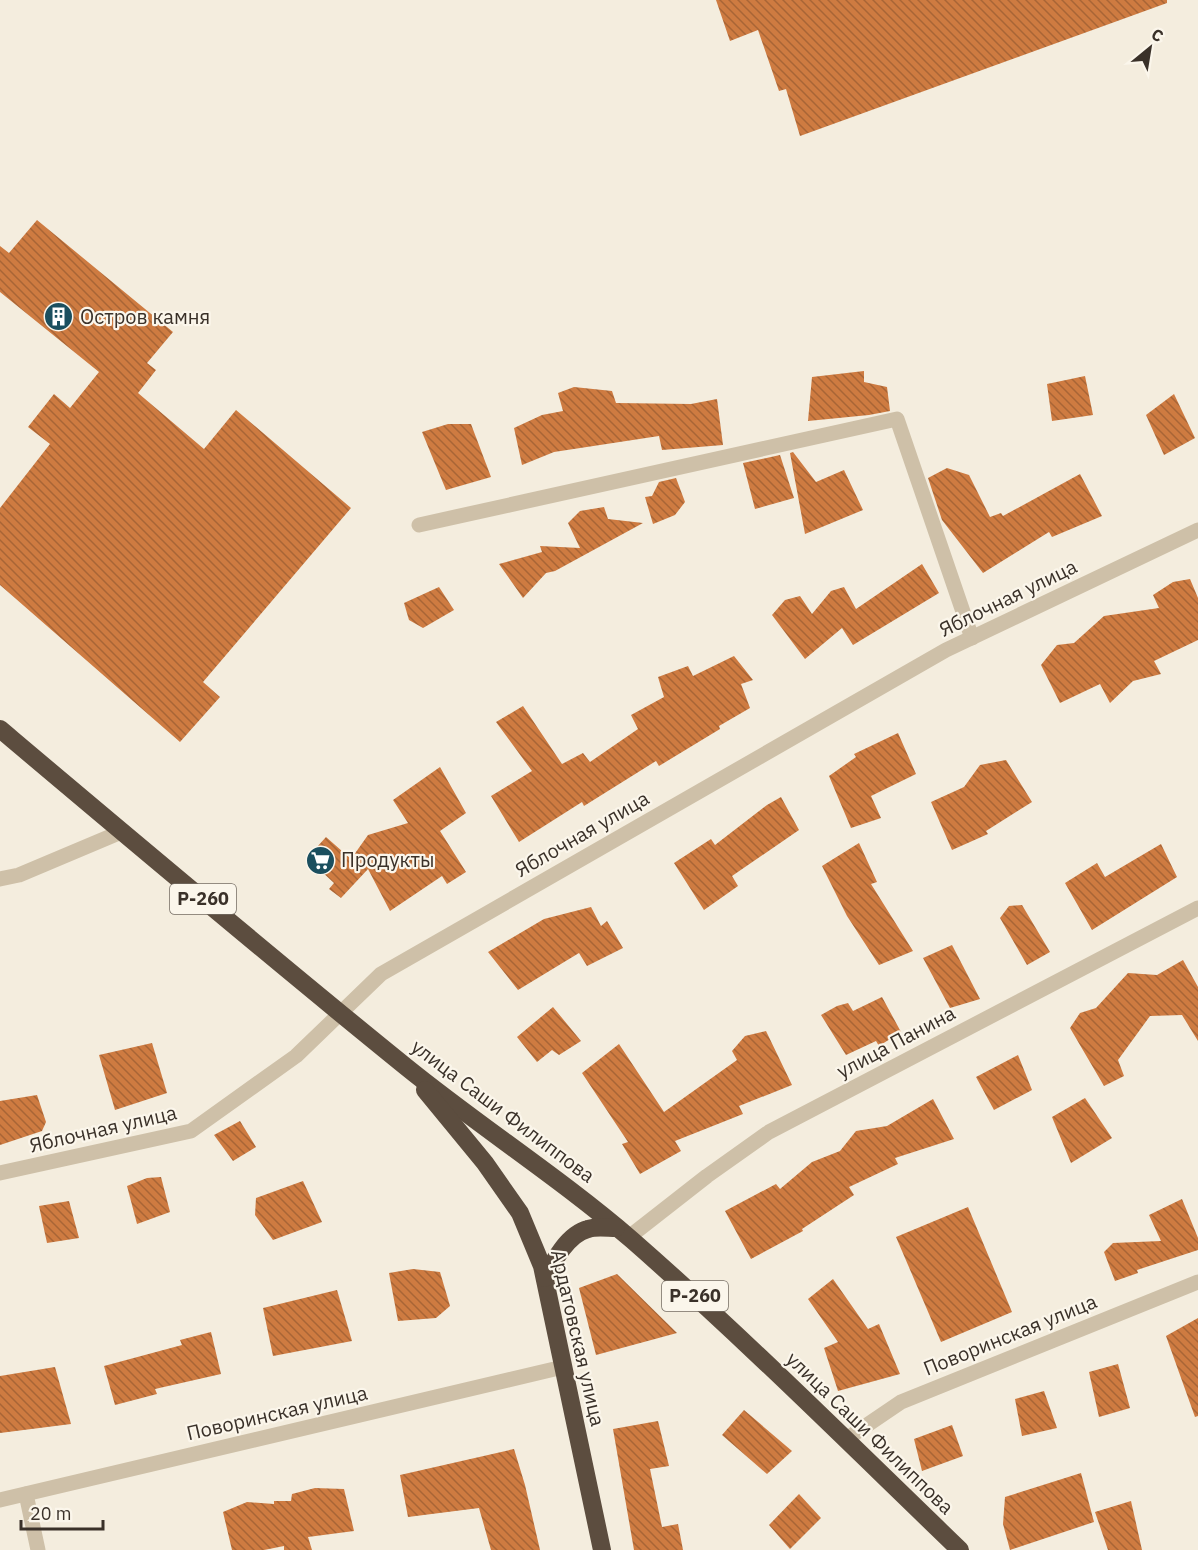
<svg xmlns="http://www.w3.org/2000/svg" width="1198" height="1550" font-family="'IBM Plex Sans',sans-serif">
<style>
.building{fill:url(#building-back-hatch)}
.lines{fill:none;stroke-linecap:round;stroke-linejoin:round}
.minor{stroke:#cec0a8;stroke-width:15}
.highway{stroke:#5c4d3f;stroke-width:18}
.labels{text-anchor:middle;stroke-width:4.5;stroke-linejoin:round;paint-order:stroke}
.shield{fill:#fbf6eb;stroke:#746c63;stroke-width:1.5}
.shield-label{font-size:18px;font-weight:bold;fill:#3a3129}
.poi-label{font-size:20px;fill:#3a3129;stroke:#fbf6eb;text-anchor:start}
.street-label{font-size:20px;fill:#3a3129;stroke:#fbf6eb}
</style>
<defs>
<pattern id="building-back-hatch" width="6" height="6" patternUnits="userSpaceOnUse" patternTransform="scale(1.5)"><rect width="6" height="6" fill="#ce7b41"/><path d="M-1 5l2 2M0 0l6 6M5-1l2 2" fill="none" stroke="#a86536"/></pattern>
</defs>
<rect width="100%" height="100%" fill="#f4edde"/>
<g class="building">
<polygon points="716,0 1167,0 1167,3 800,136 786,89 779,91 758,30 730,41"/>
<polygon points="37,220 173,332 147,363 156,370 138,393 204,449 236,410 351,508 203,682 220,697 180,742 0,585 0,508 50,444 28,427 54,394 70,408 99,372 0,292 0,246 9,253"/>
<polygon points="864,371 864,382 887,387 890,411 869,415 808,421 812,377"/>
<polygon points="1085,376 1093,415 1052,421 1047,384"/>
<polygon points="574,387 612,391 616,403 691,404 717,399 723,445 662,450 659,436 554,452 522,465 514,428 542,415 563,411 558,393"/>
<polygon points="1174,394 1195,438 1164,455 1146,415"/>
<polygon points="448,424 471,424 491,477 446,490 422,432"/>
<polygon points="793,452 816,482 844,470 863,510 805,534 790,453"/>
<polygon points="780,455 794,498 755,509 743,463"/>
<polygon points="947,468 969,475 990,517 1001,513 1003,516 1080,474 1102,516 1052,537 1049,532 983,573 942,520 928,478"/>
<polygon points="676,478 685,502 675,515 653,524 645,497 652,496 659,482"/>
<polygon points="604,507 608,519 643,523 555,571 546,573 523,598 499,564 542,552 540,546 580,548 568,523 580,511"/>
<polygon points="922,564 939,593 853,645 842,628 805,659 772,615 785,600 800,596 812,614 831,591 844,587 856,609"/>
<polygon points="1190,579 1198,598 1198,640 1154,661 1161,674 1133,681 1110,703 1100,684 1060,703 1041,665 1057,645 1074,643 1104,616 1159,608 1153,595 1173,582"/>
<polygon points="439,587 454,610 423,628 409,620 404,603"/>
<polygon points="734,656 753,680 741,684 750,708 719,726 720,729 659,766 656,761 584,806 582,802 519,842 491,796 532,771 496,722 523,706 562,764 583,753 590,762 638,729 631,715 664,697 658,677 688,666 693,676"/>
<polygon points="898,733 916,774 871,796 881,818 851,828 829,776 856,757 854,754"/>
<polygon points="1006,760 1032,802 986,831 988,834 952,850 931,802 964,787 980,765"/>
<polygon points="440,767 466,813 440,831 466,872 447,884 442,876 390,911 368,869 341,898 329,889 334,883 307,858 326,837 351,859 368,835 408,823 393,800"/>
<polygon points="781,797 799,830 732,876 738,886 704,910 674,863 711,839 715,845 767,805"/>
<polygon points="859,843 877,882 871,884 913,951 879,965 847,916 822,866"/>
<polygon points="1161,844 1177,877 1092,930 1065,883 1097,863 1105,877"/>
<polygon points="1022,905 1050,952 1027,965 1000,918 1009,906"/>
<polygon points="591,907 601,926 607,921 623,948 587,966 579,953 518,990 488,952 544,919"/>
<polygon points="952,945 980,999 950,1008 923,958"/>
<polygon points="1183,960 1198,987 1198,1041 1182,1015 1150,1016 1118,1060 1124,1076 1104,1086 1070,1028 1080,1013 1096,1008 1128,973 1157,975"/>
<polygon points="882,997 901,1032 879,1046 876,1041 846,1055 821,1015 837,1006 848,1003 853,1011"/>
<polygon points="553,1007 581,1041 559,1055 552,1050 537,1062 517,1037"/>
<polygon points="766,1031 792,1085 739,1106 743,1114 675,1141 681,1151 640,1174 622,1144 628,1142 582,1073 619,1044 664,1112 737,1060 732,1051 745,1036"/>
<polygon points="152,1043 167,1093 115,1110 99,1055"/>
<polygon points="1018,1055 1032,1090 994,1110 976,1077"/>
<polygon points="37,1095 46,1122 42,1131 0,1145 0,1101"/>
<polygon points="1085,1098 1112,1138 1071,1163 1052,1117"/>
<polygon points="933,1099 954,1139 895,1158 898,1164 849,1187 854,1195 802,1229 803,1231 751,1259 725,1211 776,1184 780,1189 812,1162 840,1151 856,1131 887,1126"/>
<polygon points="240,1121 256,1147 233,1161 214,1135"/>
<polygon points="161,1177 170,1212 137,1224 127,1186 147,1178"/>
<polygon points="303,1181 322,1222 273,1240 255,1215 256,1198"/>
<polygon points="1182,1199 1198,1238 1198,1250 1137,1270 1138,1273 1115,1281 1104,1252 1113,1243 1161,1241 1149,1215"/>
<polygon points="69,1201 79,1238 47,1243 39,1206"/>
<polygon points="968,1207 1012,1312 941,1342 896,1237"/>
<polygon points="413,1269 440,1272 450,1306 436,1318 398,1321 389,1273"/>
<polygon points="617,1274 677,1333 596,1355 579,1288"/>
<polygon points="833,1279 868,1329 879,1324 900,1374 838,1391 824,1348 838,1342 808,1299"/>
<polygon points="337,1290 352,1341 273,1356 263,1308"/>
<polygon points="1198,1318 1198,1416 1195,1417 1166,1336"/>
<polygon points="211,1332 221,1374 155,1389 157,1394 115,1405 104,1366 182,1345 180,1340"/>
<polygon points="1118,1364 1130,1408 1099,1417 1089,1372"/>
<polygon points="55,1367 71,1424 0,1433 0,1376"/>
<polygon points="1044,1391 1057,1428 1022,1436 1015,1399"/>
<polygon points="744,1410 792,1451 767,1474 722,1435"/>
<polygon points="658,1421 669,1466 650,1469 662,1527 678,1524 683,1550 634,1550 613,1429"/>
<polygon points="952,1425 963,1456 922,1471 914,1439"/>
<polygon points="514,1449 525,1485 540,1550 491,1550 479,1508 408,1517 400,1475"/>
<polygon points="1081,1473 1094,1522 1010,1550 1003,1524 1005,1497"/>
<polygon points="315,1488 344,1489 354,1531 308,1537 312,1550 284,1550 284,1546 264,1550 232,1550 223,1512 247,1502 274,1504 274,1501 291,1501 292,1494"/>
<polygon points="799,1494 821,1518 790,1549 769,1525"/>
<polygon points="1131,1501 1142,1550 1108,1550 1095,1512"/>
</g>
<g class="lines">
<g class="minor">
<polyline points="419,525 897,419 972,638"/>
<polyline points="0,879 19,875 121,832"/>
<polyline points="0,1173 191,1131 296,1056 381,974 946,650 1198,530"/>
<polyline points="629,1237 707,1176 769,1132 1198,908"/>
<polyline points="845,1440 901,1402 1198,1282"/>
<polyline points="26,1494 38,1550"/>
<polyline points="0,1500 563,1367"/>
</g>
<g class="highway">
<path d="M0 729C134 842 269 956 405 1066 479 1126 560 1178 632 1240 745 1339 852 1446 960 1550"/>
<polyline points="425,1090 485,1163 520,1213 542,1266 602,1550"/>
<path d="M545 1278C554 1260 568 1234 588 1229 596 1226 608 1228 616 1228"/>
</g>
</g>
<defs>
<symbol id="building-disc" viewBox="-11 -11 22 22"><circle r="9.5" fill="#1b4f5f" stroke="#fbf6eb"/><path d="M-4-6H4V6H1V3H-1V6H-4ZM-2.5-4.3h1.7v1.8h-1.7ZM.8-4.3h1.7v1.8H.8ZM-2.5-1h1.7V.8h-1.7ZM.8-1h1.7V.8H.8Z" fill="#fff"/></symbol>
<symbol id="supermarket-disc" viewBox="-11 -11 22 22"><circle r="9.5" fill="#1b4f5f" stroke="#fbf6eb"/><path d="M-6-5.5h2.5l.6 2H6L4.5 2H-2.5L-4.4-4H-6ZM-1.5 3.2a1.3 1.3 0 1 0 .1 0ZM3 3.2a1.3 1.3 0 1 0 .1 0Z" fill="#fff"/></symbol>
</defs>
<g fill-rule="evenodd">
<use href="#building-disc" x="42" y="300" width="33" height="33"/>
<use href="#supermarket-disc" x="304" y="844" width="33" height="33"/>
</g>
<g class="labels">
<g class="shield">
<rect x="170" y="884" width="66" height="30" rx="4.5"/>
<rect x="662" y="1281" width="66" height="30" rx="4.5"/>
</g>
<g class="shield-label">
<text x="203" y="905">Р-260</text>
<text x="695" y="1302">Р-260</text>
</g>
<g class="poi-label">
<text x="80" y="324">Остров камня</text>
<text x="341" y="867">Продукты</text>
</g>
<g class="street-label">
<text transform="translate(1008 598) rotate(-26)" y="7">Яблочная улица</text>
<text transform="translate(582 834) rotate(-30)" y="7">Яблочная улица</text>
<text transform="translate(896 1042) rotate(-28)" y="7">улица Панина</text>
<text transform="translate(503 1111) rotate(37)" y="7">улица Саши Филиппова</text>
<text transform="translate(103 1129) rotate(-13)" y="7">Яблочная улица</text>
<text transform="translate(1010 1335) rotate(-22)" y="7">Поворинская улица</text>
<text transform="translate(578 1338) rotate(77)" y="7">Ардатовская улица</text>
<text transform="translate(277 1413) rotate(-13)" y="7">Поворинская улица</text>
<text transform="translate(870 1433) rotate(44)" y="7">улица Саши Филиппова</text>
</g>
</g>
<g transform="translate(1150 48) rotate(30)" stroke="#fbf6eb" stroke-width="4.5" paint-order="stroke">
<path d="M0-4.5L10 22L0 15L-10 22Z" fill="#3a3129"/>
<text y="-9" font-size="16" font-weight="bold" text-anchor="middle" fill="#3a3129">С</text>
</g>
<path d="M21 1520v9h82v-9" fill="none" stroke="#3a3129" stroke-width="3"/>
<text x="30" y="1520" font-size="18" fill="#3a3129" stroke="#fbf6eb" stroke-width="4.5" paint-order="stroke">20 m</text>
</svg>
